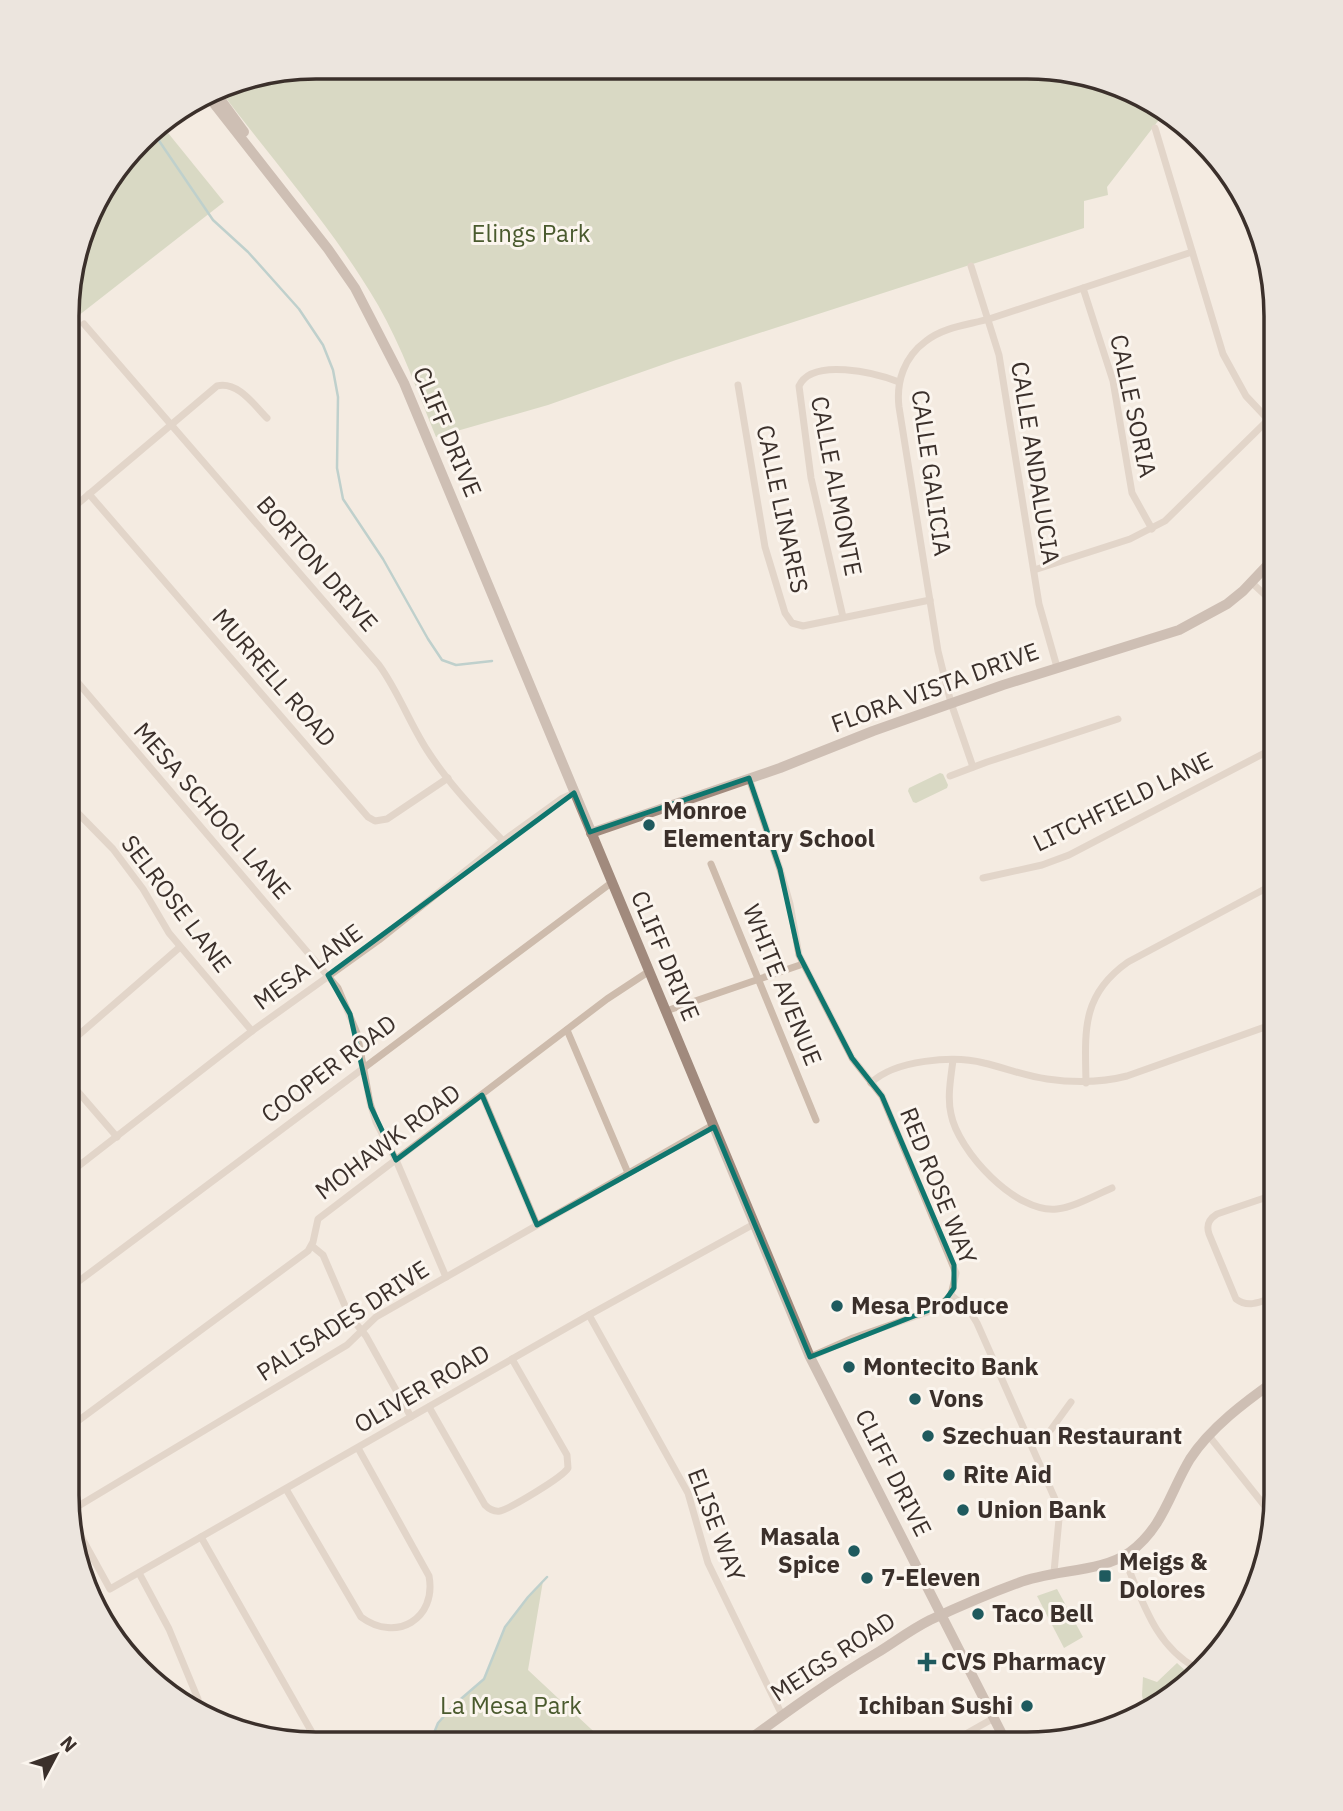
<svg xmlns="http://www.w3.org/2000/svg" width="1343" height="1811" font-family="'IBM Plex Sans',sans-serif">
<style>
.green{fill:#b8c4a0}
.lines{fill:none;stroke-linecap:round;stroke-linejoin:round}
.stream{stroke:#7fb0b2;stroke-width:2.5}
.street{stroke:#cdbbac;stroke-width:7}
.secondary{stroke:#a18a7d;stroke-width:10}
.marked{fill:none;stroke:#0f766e;stroke-width:5;stroke-linejoin:round}
.poi-dot{fill:#1f5a5e;stroke:#fbf5ee;stroke-width:2.5}
.labels{text-anchor:middle;stroke-width:6;stroke-linejoin:round;paint-order:stroke}
.park-label{font-size:24px;fill:#4a5a2e;stroke:#fbf5ee}
.street-label{font-size:24px;fill:#3b302b;stroke:#fbf5ee}
.poi-label{font-size:24px;font-weight:bold;fill:#3b302b;stroke:#fbf5ee;text-anchor:start}
.rim{fill:none;stroke:#3b302b;stroke-width:3.5}
</style>
<rect width="100%" height="100%" fill="#f4ebe1"/>
<g class="green">
<path d="M316 67 1060 69 1165 112 1107 187 1108 195 1084 201V228L676 360 548 405 436 437C418 393 402 347 378 305 333 228 273 161 219 89L235 80Z"/>
<polygon points="160,123 224,202 69,323 69,283 100,192 152,128"/>
<polygon points="940,773 943,774 948,785 947,788 916,803 913,802 908,791 909,788"/>
<polygon points="543,1581 528,1670 606,1743 430,1743 438,1723 455,1704 484,1679 505,1627 528,1597"/>
<polygon points="1057,1589 1083,1637 1064,1648 1037,1596"/>
<polygon points="1177,1663 1189,1674 1145,1712 1142,1695 1143,1677 1157,1682"/>
</g>
<g class="lines">
<g class="stream">
<polyline points="151,129 213,220 248,252 299,309 323,345 333,370 338,397 337,468 343,499 383,559 428,639 442,660 456,665 492,661"/>
<polyline points="430,1743 438,1723 455,1704 484,1679 505,1627 528,1597 547,1577"/>
</g>
<g class="street">
<polyline points="1155,128 1223,354 1246,396 1276,428"/>
<polyline points="971,266 999,355 1039,604 1057,667"/>
<polyline points="1083,288 1113,381 1132,493 1152,529"/>
<path d="M84 324 379 665C398 691 409 722 427 750 448 783 477 813 503 841"/>
<polyline points="738,385 765,547 785,613 792,623 803,626 930,600"/>
<polyline points="89,494 368,817 375,821 387,819 448,778"/>
<path d="M68 512 217 386C238 381 254 405 267 418"/>
<polyline points="1034,570 1130,539 1165,521 1268,420"/>
<polyline points="1252,583 1276,605"/>
<path d="M843 617 811 478 799 386C812 357 876 373 899 382"/>
<polyline points="68,671 338,988 357,1033 370,1103 376,1122 396,1160 446,1277"/>
<path d="M973 767 951 703 938 651 899 407C896 382 904 357 926 341 945 326 970 325 992 318 1059 296 1125 274 1192 252"/>
<polyline points="950,776 987,762 1118,719"/>
<polyline points="749,778 780,869 790,904 799,955 852,1058 882,1096 956,1273 951,1295 936,1309 853,1338 810,1357"/>
<polyline points="68,803 113,849 143,889 169,933 252,1031"/>
<polyline points="711,864 816,1120"/>
<polyline points="983,878 1042,865 1069,855 1276,747"/>
<polyline points="666,1011 803,964"/>
<polyline points="567,1030 628,1173"/>
<polyline points="67,1045 180,947"/>
<path d="M953 1060C951 1077 947 1097 951 1114 958 1151 1016 1214 1057 1209 1075 1207 1095 1195 1112 1188"/>
<polyline points="67,1079 117,1137"/>
<path d="M871 1083C894 1060 954 1055 984 1063 1005 1068 1025 1076 1047 1079 1075 1083 1100 1083 1127 1076L1276 1023"/>
<path d="M1086 1083C1085 1031 1081 995 1128 962L1276 883"/>
<polyline points="482,1095 537,1225"/>
<polyline points="67,1175 252,1031 379,940 503,841 561,799 574,793"/>
<polyline points="312,1246 323,1255 349,1315 366,1336 411,1417"/>
<polyline points="71,1287 611,883"/>
<polyline points="951,1295 969,1310 977,1323 1055,1499 1059,1519 1054,1572"/>
<path d="M1276 1296C1262 1301 1249 1309 1236 1299L1209 1234C1206 1225 1209 1219 1217 1214L1276 1194"/>
<polyline points="589,1315 688,1493 708,1563 782,1715"/>
<polyline points="67,1323 71,1287 67,1253"/>
<path d="M429 1407 485 1505C489 1509 493 1512 500 1511 511 1508 563 1477 568 1468L567 1455 512 1359"/>
<polyline points="67,1429 308,1251 313,1242 318,1219 607,999 648,972"/>
<polyline points="1209,1436 1264,1505 1269,1512 1272,1525"/>
<polyline points="1030,1442 1050,1431 1071,1402"/>
<path d="M286 1489 361 1617C396 1643 437 1619 429 1576L358 1448"/>
<polyline points="70,1511 347,1345 376,1317 713,1125"/>
<polyline points="72,1520 110,1589 589,1315 754,1224"/>
<polyline points="201,1537 318,1743"/>
<path d="M1123 1556C1142 1598 1153 1644 1196 1668"/>
<polyline points="139,1573 169,1629 198,1699"/>
<polyline points="948,1744 994,1718"/>
</g>
<g class="secondary">
<polyline points="215,92 244,132"/>
<polyline points="208,96 328,249 355,288 404,383 810,1357 1007,1744"/>
<polyline points="591,833 780,768 873,731 1003,685 1179,630 1227,604 1243,591 1276,556"/>
<path d="M743 1744C788 1711 832 1679 880 1651 896 1641 912 1629 930 1620 958 1607 988 1594 1018 1583 1053 1569 1101 1573 1130 1552 1163 1528 1170 1492 1190 1459 1210 1428 1246 1401 1276 1380"/>
</g>
</g>
<path d="M0 0H1343V1811H0ZM749 778 780 869 799 955 852 1058 882 1096 954 1265V1288L942 1305 810 1357 714 1127 537 1225 482 1095 396 1160 371 1107 350 1014 328 975 574 793 590 832Z" fill="#f4ebe1" fill-opacity=".55" fill-rule="evenodd"/>
<path class="marked" d="M749 778 780 869 799 955 852 1058 882 1096 954 1265V1288L942 1305 810 1357 714 1127 537 1225 482 1095 396 1160 371 1107 350 1014 328 975 574 793 590 832Z"/>
<g class="poi-dot">
<circle cx="649" cy="825" r="7"/>
<circle cx="837" cy="1306" r="7"/>
<circle cx="849" cy="1367" r="7"/>
<circle cx="915" cy="1399" r="7"/>
<circle cx="928" cy="1436" r="7"/>
<circle cx="949" cy="1475" r="7"/>
<circle cx="963" cy="1510" r="7"/>
<circle cx="854" cy="1551" r="7"/>
<rect x="1098" y="1569" width="14" height="14" rx="3.5"/>
<circle cx="867" cy="1578" r="7"/>
<circle cx="978" cy="1614" r="7"/>
<path d="M923.5 1651.5h7v7h7v7h-7v7h-7v-7h-7v-7h7z"/>
<circle cx="1027" cy="1706" r="7"/>
</g>
<g class="labels">
<g class="park-label">
<text x="531" y="242">Elings Park</text>
<text x="511" y="1714">La Mesa Park</text>
</g>
<g class="street-label">
<text transform="translate(1133 406) rotate(78)" y="8">CALLE SORIA</text>
<text transform="translate(447 432) rotate(67)" y="8">CLIFF DRIVE</text>
<text transform="translate(1035 463) rotate(81)" y="8">CALLE ANDALUCIA</text>
<text transform="translate(931 473) rotate(82)" y="8">CALLE GALICIA</text>
<text transform="translate(836 486) rotate(79)" y="8">CALLE ALMONTE</text>
<text transform="translate(782 509) rotate(78)" y="8">CALLE LINARES</text>
<text transform="translate(317 564) rotate(49)" y="8">BORTON DRIVE</text>
<text transform="translate(274 678) rotate(49)" y="8">MURRELL ROAD</text>
<text transform="translate(935 688) rotate(-20)" y="8">FLORA VISTA DRIVE</text>
<text transform="translate(1123 802) rotate(-26)" y="8">LITCHFIELD LANE</text>
<text transform="translate(212 811) rotate(49)" y="8">MESA SCHOOL LANE</text>
<text transform="translate(176 904) rotate(53)" y="8">SELROSE LANE</text>
<text transform="translate(665 956) rotate(67)" y="8">CLIFF DRIVE</text>
<text transform="translate(308 967) rotate(-36)" y="8">MESA LANE</text>
<text transform="translate(782 985) rotate(68)" y="8">WHITE AVENUE</text>
<text transform="translate(329 1069) rotate(-37)" y="8">COOPER ROAD</text>
<text transform="translate(388 1142) rotate(-37)" y="8">MOHAWK ROAD</text>
<text transform="translate(938 1186) rotate(68)" y="8">RED ROSE WAY</text>
<text transform="translate(343 1321) rotate(-33)" y="8">PALISADES DRIVE</text>
<text transform="translate(422 1389) rotate(-30)" y="8">OLIVER ROAD</text>
<text transform="translate(893 1473) rotate(63)" y="8">CLIFF DRIVE</text>
<text transform="translate(716 1525) rotate(69)" y="8">ELISE WAY</text>
<text transform="translate(833 1657) rotate(-33)" y="8">MEIGS ROAD</text>
</g>
<g class="poi-label">
<text x="663" y="819">Monroe<tspan x="663" dy="28">Elementary School</tspan></text>
<text x="851" y="1314">Mesa Produce</text>
<text x="863" y="1375">Montecito Bank</text>
<text x="929" y="1407">Vons</text>
<text x="942" y="1444">Szechuan Restaurant</text>
<text x="963" y="1483">Rite Aid</text>
<text x="977" y="1518">Union Bank</text>
<text x="840" y="1545" text-anchor="end">Masala<tspan x="840" dy="28">Spice</tspan></text>
<text x="1119" y="1570">Meigs &amp;<tspan x="1119" dy="28">Dolores</tspan></text>
<text x="881" y="1586">7-Eleven</text>
<text x="992" y="1622">Taco Bell</text>
<text x="941" y="1670">CVS Pharmacy</text>
<text x="1013" y="1714" text-anchor="end">Ichiban Sushi</text>
</g>
</g>
<path d="M0 0H1343V1811H0ZM316 79H1027A237 237 0 0 1 1264 316V1495A237 237 0 0 1 1027 1732H316A237 237 0 0 1 79 1495V316A237 237 0 0 1 316 79Z" fill="#ece5de" fill-rule="evenodd"/>
<path class="rim" d="M316 79H1027A237 237 0 0 1 1264 316V1495A237 237 0 0 1 1027 1732H316A237 237 0 0 1 79 1495V316A237 237 0 0 1 316 79Z"/>
<g transform="translate(56 1755) rotate(49)" stroke="#fbf5ee" stroke-width="5" paint-order="stroke">
<path d="M0-5L12 26L0 18L-12 26Z" fill="#3b302b"/>
<text y="-10" font-size="19" font-weight="bold" text-anchor="middle" fill="#3b302b">N</text>
</g>
</svg>
